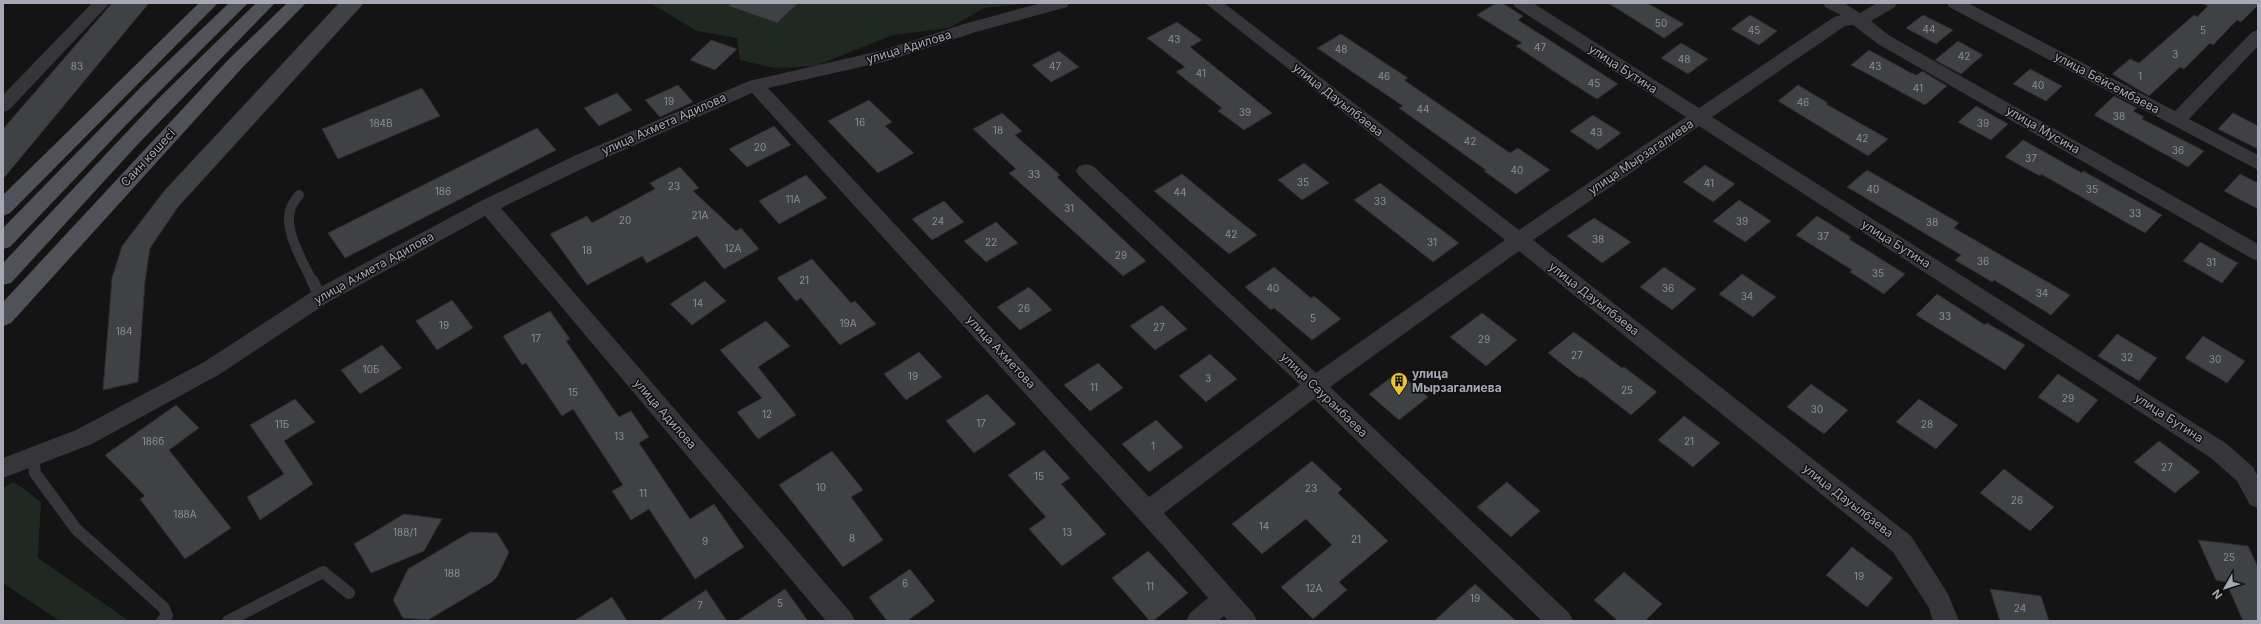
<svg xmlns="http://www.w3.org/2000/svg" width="2261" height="624" font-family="Inter,sans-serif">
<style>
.green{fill:#202822}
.building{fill:#404145;stroke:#2e2e31}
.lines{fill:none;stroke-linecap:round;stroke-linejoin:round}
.service-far1{stroke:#35353a;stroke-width:10}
.service{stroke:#35353a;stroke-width:12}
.minor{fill:#35353a;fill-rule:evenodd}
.primary{fill:#515259;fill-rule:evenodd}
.labels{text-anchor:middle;stroke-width:3;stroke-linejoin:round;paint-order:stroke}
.number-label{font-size:10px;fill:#8c8e99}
.street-label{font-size:12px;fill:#a6a8b5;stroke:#0f0f10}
.poi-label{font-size:12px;font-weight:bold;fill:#a6a8b5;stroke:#0f0f10;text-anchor:start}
</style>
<rect width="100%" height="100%" fill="#141415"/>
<g class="green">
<polygon points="650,3 1028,3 984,8 949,28 893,35 815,66 774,68 740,60 737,38 697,31"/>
<polygon points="14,482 41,502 38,558 129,621 60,621 3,583 3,488"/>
</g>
<g class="building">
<polygon points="112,3 149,3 3,179 3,129"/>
<polygon points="339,3 364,3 178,207 150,248 145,281 138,382 103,390 112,278 122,246 165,190"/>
<polygon points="729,3 798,3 777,23 729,6"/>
<polygon points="1496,3 1502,3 1523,16 1518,20 1618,84 1597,99 1570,82 1516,46 1522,43 1477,15"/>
<polygon points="1608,3 1647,3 1684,24 1664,38"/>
<polygon points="2200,3 2258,3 2258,5 2241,22 2237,20 2213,45 2210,43 2184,69 2180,67 2149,96 2112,74 2130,59 2139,63 2194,15 2197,17 2208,6"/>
<polygon points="1750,15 1777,31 1759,45 1731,29"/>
<polygon points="1923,15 1953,30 1936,44 1906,28"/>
<polygon points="1177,22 1202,40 1190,47 1272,113 1244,130 1218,111 1222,108 1176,72 1185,67 1147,38"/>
<polygon points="1341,34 1408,78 1404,80 1510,153 1518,148 1550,170 1516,194 1484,171 1486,170 1399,108 1403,106 1317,48"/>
<polygon points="711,40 737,49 715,70 690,60"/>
<polygon points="1958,41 1983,55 1961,74 1935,60"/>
<polygon points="1681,43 1708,59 1688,74 1661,58"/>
<polygon points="1869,50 1911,73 1917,75 1922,71 1947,86 1925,105 1851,65"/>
<polygon points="1059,51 1079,67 1051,82 1032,65"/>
<polygon points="2030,69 2062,86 2046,101 2013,84"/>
<polygon points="678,85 693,102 660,117 645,100"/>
<polygon points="1798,85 1828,103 1826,104 1888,139 1868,156 1778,101"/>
<polygon points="422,88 440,116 338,159 322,129"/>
<polygon points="617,93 632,110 599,126 584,108"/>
<polygon points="2114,96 2137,108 2133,111 2144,117 2142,119 2204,151 2188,167 2094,115"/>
<polygon points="869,100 892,122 885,126 914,153 878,173 828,121"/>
<polygon points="1976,106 2008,124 1991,140 1958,122"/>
<polygon points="1002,113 1022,131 1015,135 1060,175 1057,177 1146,261 1123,276 1009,173 1016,169 973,129"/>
<polygon points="2233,113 2258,126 2258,149 2218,129"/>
<polygon points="1593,115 1621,133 1598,150 1570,131"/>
<polygon points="774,126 791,145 747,167 729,149"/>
<polygon points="537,128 556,150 345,258 328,233"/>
<polygon points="2023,140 2082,173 2083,171 2162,215 2145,233 2041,174 2040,176 2005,157"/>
<polygon points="1304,163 1329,183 1302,200 1278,180"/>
<polygon points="1705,165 1735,184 1713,202 1683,182"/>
<polygon points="680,167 699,188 693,191 736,231 741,228 759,249 724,269 697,236 647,263 642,256 587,285 550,234 587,216 592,223 655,189 650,183"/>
<polygon points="1867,170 1959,223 1954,228 2070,295 2051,315 1994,280 1992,282 1955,260 1961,255 1847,187"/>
<polygon points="1182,174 1232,215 1257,235 1229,254 1154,191"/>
<polygon points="2240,174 2258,183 2258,209 2224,191"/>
<polygon points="806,175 827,198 779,224 759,201"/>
<polygon points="1380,183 1406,203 1459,243 1433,262 1354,200"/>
<polygon points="1739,200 1771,221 1745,242 1713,221"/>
<polygon points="944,201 964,222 932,240 912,219"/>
<polygon points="1817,216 1851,237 1849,239 1905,274 1884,294 1850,272 1852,270 1796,235"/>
<polygon points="1594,218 1631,242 1602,263 1567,236"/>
<polygon points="996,222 1018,243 986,262 964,241"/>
<polygon points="2200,242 2238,263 2222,283 2183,261"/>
<polygon points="812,259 851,303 855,301 876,324 840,345 801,298 796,301 777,278"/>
<polygon points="1274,267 1311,298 1314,296 1341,319 1312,340 1274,308 1271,310 1245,287"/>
<polygon points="1664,267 1696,289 1672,310 1640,287"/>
<polygon points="1742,274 1776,297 1753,317 1719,294"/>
<polygon points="705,281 726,301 692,325 670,304"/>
<polygon points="1029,287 1052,310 1020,330 997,307"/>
<polygon points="1937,294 1985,325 1987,323 2025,345 2005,370 1916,315"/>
<polygon points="452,300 473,328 437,350 416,321"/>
<polygon points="1162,305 1187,329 1155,350 1130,326"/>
<polygon points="550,311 570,339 566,341 619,417 631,411 649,437 639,443 690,519 714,504 744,547 695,579 649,509 631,520 612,491 623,485 573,409 562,416 526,363 522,365 503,336"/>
<polygon points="1482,313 1517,340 1486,366 1450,337"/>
<polygon points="766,321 790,346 758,367 796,415 758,439 737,412 762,398 720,350"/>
<polygon points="1574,332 1622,368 1624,367 1657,392 1631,415 1582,377 1580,378 1548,353"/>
<polygon points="2117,334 2157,358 2139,381 2098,356"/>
<polygon points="2203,336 2245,361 2227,383 2185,358"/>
<polygon points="382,345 402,368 360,394 341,370"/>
<polygon points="919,352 942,377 906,400 884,374"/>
<polygon points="1210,354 1237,379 1206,402 1179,376"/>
<polygon points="1098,363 1123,388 1090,411 1064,385"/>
<polygon points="1398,372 1428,397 1399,420 1369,394"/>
<polygon points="2058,374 2098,400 2078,423 2038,397"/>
<polygon points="1811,384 1848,410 1824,434 1787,407"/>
<polygon points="987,394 1016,424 974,453 946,421"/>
<polygon points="295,399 315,422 284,441 313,484 260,520 247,497 284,474 250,425"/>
<polygon points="1919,399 1958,425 1936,449 1896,422"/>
<polygon points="176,405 199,428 169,450 231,528 185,559 140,499 145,496 105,455"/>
<polygon points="1684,416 1720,443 1693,467 1658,440"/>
<polygon points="1156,420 1183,447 1149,472 1122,444"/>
<polygon points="2159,441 2200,472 2175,493 2134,462"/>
<polygon points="1044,450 1070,478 1061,484 1106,534 1062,566 1029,529 1046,517 1008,475"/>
<polygon points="832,451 863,490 851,497 883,540 843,567 779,485"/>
<polygon points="1312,461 1342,489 1338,493 1388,541 1339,582 1347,590 1313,619 1281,587 1332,545 1306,519 1262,554 1232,524"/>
<polygon points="2004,469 2054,507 2030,531 1980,493"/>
<polygon points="1507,482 1540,511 1511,537 1477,507"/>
<polygon points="404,514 442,519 424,551 371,573 354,544"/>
<polygon points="470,532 497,533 509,552 497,577 492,582 428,620 403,618 393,600 408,569"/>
<polygon points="2198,540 2248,546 2258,567 2258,621 2243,621 2226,582 2216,580"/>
<polygon points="1852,547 1893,578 1867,607 1826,575"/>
<polygon points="1148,551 1188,593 1153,621 1150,621 1112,578"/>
<polygon points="910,569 935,601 907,621 887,621 869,597"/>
<polygon points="1624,572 1662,604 1645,621 1618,621 1594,600"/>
<polygon points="1475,584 1516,621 1434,621"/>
<polygon points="785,589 808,621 737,621"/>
<polygon points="1990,589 2041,596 2049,621 2000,621"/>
<polygon points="706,590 727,621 659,621"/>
<polygon points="612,597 627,621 574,621"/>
</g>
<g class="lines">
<path class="service-far1" d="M299 195C295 200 291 205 290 211 284 231 304 264 312 281"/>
<g class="service">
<polyline points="312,280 320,297"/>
<polyline points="33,457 35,473 76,529 164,608 167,616 162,621"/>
<polyline points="228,621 323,572 349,593"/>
</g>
<g class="minor">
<polygon points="92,3 110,3 9,110 3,112 3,95"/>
<polygon points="1041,3 1069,3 1067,7 976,32 887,61 768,88 1149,497 1300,385 1079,176 1076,171 1079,166 1086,164 1093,166 1316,373 1505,240 1205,3 1224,3 1519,230 1686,117 1515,7 1513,3 1533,3 1699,108 1834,17 1841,15 1825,7 1823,3 1844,3 1860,13 1877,3 1897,3 1895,7 1871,21 1890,36 2258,244 2258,261 2251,258 1878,44 1853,25 1845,26 1712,117 2227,444 2253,467 2258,476 2258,508 2250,505 2237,481 2211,458 1699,126 1533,240 1911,536 1948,594 1959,621 1933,621 1929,608 1893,552 1519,251 1330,387 1569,613 1573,621 1542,621 1314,399 1164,513 1253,613 1257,621 1228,621 1224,616 1218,621 1186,621 1190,613 1208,598 1166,549 752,93 590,165 501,208 851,613 855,621 826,621 485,216 327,303 220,374 92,444 3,478 3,458 76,430 204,362 313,291 481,201 576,155 749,81 884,50 964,24"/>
<polygon points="1947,3 1968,3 2175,111 2252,32 2258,30 2258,46 2189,119 2258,155 2258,170 1949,7"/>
</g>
<g class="primary">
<polygon points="199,3 218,3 10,213 3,216 3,195"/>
<polygon points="229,3 248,3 126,125 10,247 3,249 3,228 142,86"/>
<polygon points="256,3 275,3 139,143 11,283 3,285 3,263 158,99"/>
<polygon points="287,3 306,3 242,68 11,323 3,326 3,302 228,60"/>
</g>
</g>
<defs>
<symbol id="building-pin" viewBox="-11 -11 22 30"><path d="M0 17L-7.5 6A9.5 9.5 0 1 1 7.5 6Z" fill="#e9c638" stroke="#0f0f10"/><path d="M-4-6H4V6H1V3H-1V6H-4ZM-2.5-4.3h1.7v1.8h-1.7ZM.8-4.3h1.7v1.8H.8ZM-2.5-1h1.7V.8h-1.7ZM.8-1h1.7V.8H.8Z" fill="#111"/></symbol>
</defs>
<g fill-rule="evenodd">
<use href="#building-pin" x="1389" y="371" width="20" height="27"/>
</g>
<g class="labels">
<g class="number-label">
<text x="1661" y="27">50</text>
<text x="1929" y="33">44</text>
<text x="1754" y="34">45</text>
<text x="2203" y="34">5</text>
<text x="1174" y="43">43</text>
<text x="1540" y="51">47</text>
<text x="1341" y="53">48</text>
<text x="2175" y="58">3</text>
<text x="1964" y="60">42</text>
<text x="1684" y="63">48</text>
<text x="77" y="70">83</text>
<text x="1055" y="70">47</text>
<text x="1875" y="70">43</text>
<text x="1201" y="77">41</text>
<text x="1384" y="80">46</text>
<text x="2140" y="80">1</text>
<text x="1594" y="87">45</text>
<text x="2038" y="89">40</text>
<text x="1918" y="92">41</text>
<text x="669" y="105">19</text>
<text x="1803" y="106">46</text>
<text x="1423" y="113">44</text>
<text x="1245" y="116">39</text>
<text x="2119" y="120">38</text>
<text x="860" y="126">16</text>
<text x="381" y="127">184В</text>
<text x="1983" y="127">39</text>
<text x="998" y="134">18</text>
<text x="1596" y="136">43</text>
<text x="1862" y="142">42</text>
<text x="1470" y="145">42</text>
<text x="760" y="151">20</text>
<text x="2178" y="154">36</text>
<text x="2031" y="162">37</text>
<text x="1517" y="174">40</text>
<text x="1034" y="178">33</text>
<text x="1303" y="186">35</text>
<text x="1709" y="187">41</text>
<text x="674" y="190">23</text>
<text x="1873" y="193">40</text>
<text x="2092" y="193">35</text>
<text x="443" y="195">186</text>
<text x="1180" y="196">44</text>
<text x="793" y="203">11А</text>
<text x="1380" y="205">33</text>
<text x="1069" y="212">31</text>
<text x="2135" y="217">33</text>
<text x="700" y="219">21А</text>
<text x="625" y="224">20</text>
<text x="938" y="225">24</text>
<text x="1742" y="225">39</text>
<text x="1932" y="226">38</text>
<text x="1231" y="238">42</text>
<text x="1823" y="240">37</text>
<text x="1598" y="243">38</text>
<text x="991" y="246">22</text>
<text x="1432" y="246">31</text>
<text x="733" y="252">12А</text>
<text x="587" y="254">18</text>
<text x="1121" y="259">29</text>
<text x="1983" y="265">36</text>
<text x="2211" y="266">31</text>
<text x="1878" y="277">35</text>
<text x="804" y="284">21</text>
<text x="1273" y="292">40</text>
<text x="1668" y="292">36</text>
<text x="2042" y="297">34</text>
<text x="1747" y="300">34</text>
<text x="698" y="307">14</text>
<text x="1024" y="312">26</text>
<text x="1945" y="320">33</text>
<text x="1313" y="322">5</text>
<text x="848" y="327">19А</text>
<text x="444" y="329">19</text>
<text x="1159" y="331">27</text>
<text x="124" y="335">184</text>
<text x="536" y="342">17</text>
<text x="1484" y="343">29</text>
<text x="1577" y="359">27</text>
<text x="2127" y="361">32</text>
<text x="2215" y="363">30</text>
<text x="371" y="373">10Б</text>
<text x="913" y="380">19</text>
<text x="1208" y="382">3</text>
<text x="1094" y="391">11</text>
<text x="1627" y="394">25</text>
<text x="573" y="396">15</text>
<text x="2068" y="402">29</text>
<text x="1817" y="413">30</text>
<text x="767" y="418">12</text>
<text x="981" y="427">17</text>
<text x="282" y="428">11Б</text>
<text x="1927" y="428">28</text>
<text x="619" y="440">13</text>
<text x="153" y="445">186б</text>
<text x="1689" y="445">21</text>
<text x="1153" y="450">1</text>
<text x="2167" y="471">27</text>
<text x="1039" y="480">15</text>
<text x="821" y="491">10</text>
<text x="1311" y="492">23</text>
<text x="643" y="497">11</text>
<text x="2017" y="504">26</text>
<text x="185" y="518">188А</text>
<text x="1264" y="530">14</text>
<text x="405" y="536">188/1</text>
<text x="1067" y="536">13</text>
<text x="852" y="542">8</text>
<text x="1356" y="543">21</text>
<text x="705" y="545">9</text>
<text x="2229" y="561">25</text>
<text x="452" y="577">188</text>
<text x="1859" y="580">19</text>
<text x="905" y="587">6</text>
<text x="1150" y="590">11</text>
<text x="1314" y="592">12А</text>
<text x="1475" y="602">19</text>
<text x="780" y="607">5</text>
<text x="700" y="609">7</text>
<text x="2020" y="612">24</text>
</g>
<g class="street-label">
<text transform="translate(909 47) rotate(-17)" y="4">улица Адилова</text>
<text transform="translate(1623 69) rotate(33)" y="4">улица Бутина</text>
<text transform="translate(2107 83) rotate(28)" y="4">улица Бейсембаева</text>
<text transform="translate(1338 100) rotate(38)" y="4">улица Дауылбаева</text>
<text transform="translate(664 124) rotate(-24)" y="4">улица Ахмета Адилова</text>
<text transform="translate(2043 130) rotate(30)" y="4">улица Мусина</text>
<text transform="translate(1641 157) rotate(-34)" y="4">улица Мырзагалиева</text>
<text transform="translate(148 158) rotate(-47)" y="4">Саин көшесі</text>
<text transform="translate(1896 244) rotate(32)" y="4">улица Бутина</text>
<text transform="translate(374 268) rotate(-29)" y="4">улица Ахмета Адилова</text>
<text transform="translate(1594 299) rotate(38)" y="4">улица Дауылбаева</text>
<text transform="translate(1001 352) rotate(47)" y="4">улица Ахметова</text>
<text transform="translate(1324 395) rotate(44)" y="4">улица Сауранбаева</text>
<text transform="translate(665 414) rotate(49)" y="4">улица Адилова</text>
<text transform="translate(2169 418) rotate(33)" y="4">улица Бутина</text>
<text transform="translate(1848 501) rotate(38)" y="4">улица Дауылбаева</text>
</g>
<g class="poi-label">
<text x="1412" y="378">улица<tspan x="1412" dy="14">Мырзагалиева</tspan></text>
</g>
</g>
<rect width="2261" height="624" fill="none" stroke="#a6a8b5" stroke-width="8"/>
<g transform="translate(2225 588) rotate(231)" stroke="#0f0f10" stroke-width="3" paint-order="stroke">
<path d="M0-3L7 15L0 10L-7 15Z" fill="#a6a8b5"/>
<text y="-6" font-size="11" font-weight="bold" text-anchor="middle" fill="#a6a8b5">N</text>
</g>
</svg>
